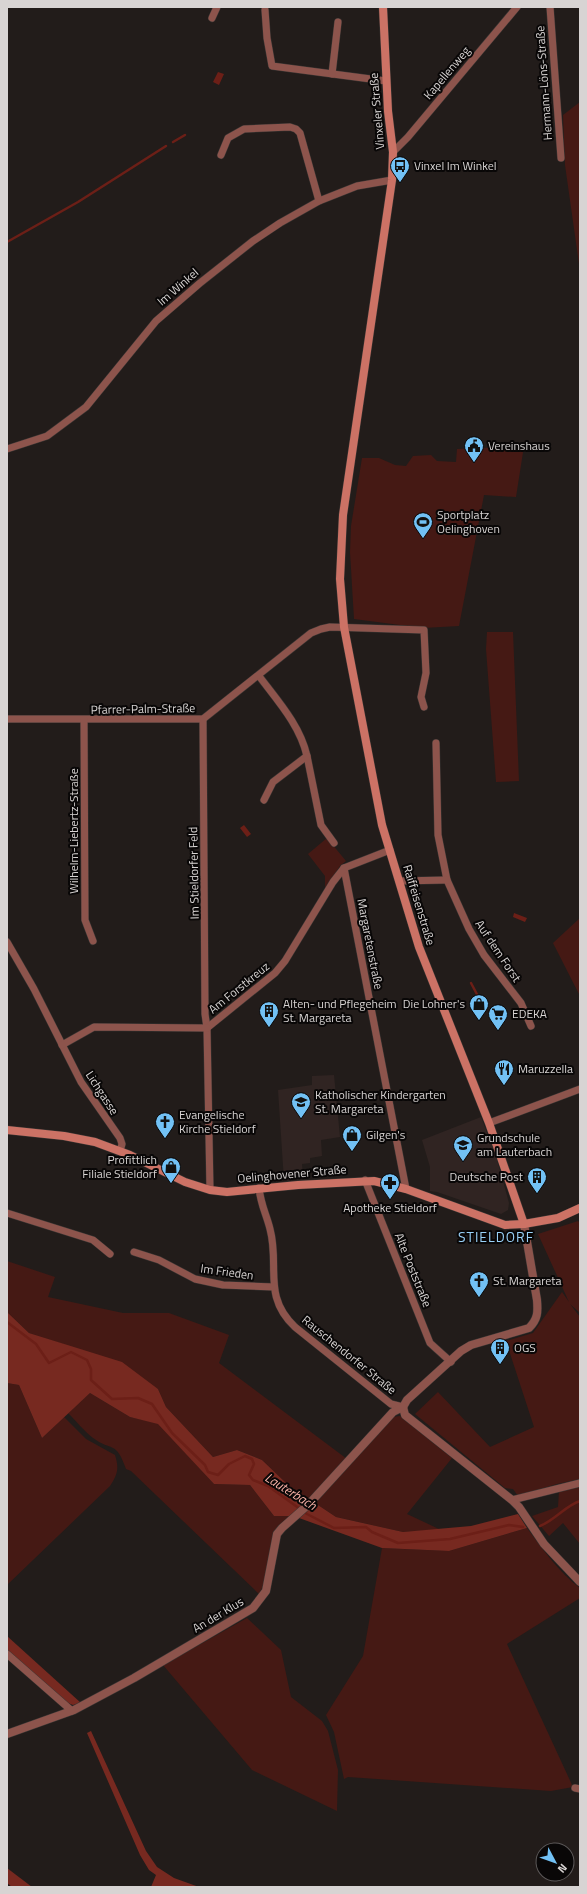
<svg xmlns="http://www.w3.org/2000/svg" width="587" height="1894" font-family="'Titillium Web',sans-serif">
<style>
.built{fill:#302422}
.green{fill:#451914}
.forest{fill:#772920}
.water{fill:#6c1f17}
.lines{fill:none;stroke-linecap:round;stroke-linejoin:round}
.stream{stroke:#6c1f17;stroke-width:2.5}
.minor-casing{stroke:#3b3634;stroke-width:8}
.tertiary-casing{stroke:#3b3634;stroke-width:9}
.secondary-casing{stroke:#3b3634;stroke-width:9}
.minor{stroke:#8d544c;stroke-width:7}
.tertiary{stroke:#8d544c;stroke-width:8}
.secondary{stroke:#cc7265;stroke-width:8}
.labels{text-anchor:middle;stroke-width:4;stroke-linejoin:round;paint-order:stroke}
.street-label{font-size:12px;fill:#d8d4d3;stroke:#090707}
.poi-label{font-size:12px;fill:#d8d4d3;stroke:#090707;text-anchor:start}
.water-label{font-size:13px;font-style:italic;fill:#f9b2a7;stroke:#090707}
.quarter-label{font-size:14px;letter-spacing:1px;fill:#9ad2f9;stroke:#090707}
</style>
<rect width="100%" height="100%" fill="#221c1a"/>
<g class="built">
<polygon points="334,1075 340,1137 321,1140 322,1156 310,1158 310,1163 302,1164 303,1178 284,1181 278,1090 312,1085 312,1076"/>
<polygon points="481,1117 496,1156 509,1203 508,1210 501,1214 437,1192 430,1191 430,1167 422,1140"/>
</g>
<g class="green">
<polygon points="580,102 580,271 565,165 563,115"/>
<polygon points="524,446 516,497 484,495 459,626 423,628 354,619 350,552 351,526 362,458 379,458 395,465 406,466 413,456 431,455 437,461 456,462 457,449"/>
<polygon points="487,632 513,632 519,781 496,782 486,649"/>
<polygon points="327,838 346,861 340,866 325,888 325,876 308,854"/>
<polygon points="580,918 580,996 553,943"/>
<polygon points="578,1221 580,1223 580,1313 570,1304 580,1317 580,1479 557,1484 518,1496 513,1489 505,1488 415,1414 438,1392 490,1447 534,1427 506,1341 533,1333 562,1292 569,1302 538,1234"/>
<polygon points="7,1261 55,1277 48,1297 123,1313 169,1313 229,1335 219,1363 347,1459 306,1502 262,1460 237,1450 213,1457 166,1407 158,1389 63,1344 29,1333 7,1312"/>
<path d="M7 1383 19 1385 42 1438 64 1417 86 1439 115 1455C119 1468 118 1474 110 1486L7 1585Z"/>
<path d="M90 1393 130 1417 158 1423 214 1484 250 1485 274 1516H292L280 1525 274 1532 266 1580 259 1594 131 1471 126 1469C116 1440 112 1452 93 1438 84 1431 76 1421 68 1413Z"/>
<polygon points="400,1416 452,1458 407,1514 441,1530 403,1532 336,1517 315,1503 393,1417"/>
<polygon points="580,1486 580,1544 563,1523 549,1536 532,1516 558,1507 559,1491"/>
<path d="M527 1528C543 1549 558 1572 580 1588V1598L507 1644 573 1787 551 1791 348 1777 344 1779 334 1732 326 1715 363 1656 382 1548 449 1551Z"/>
<polygon points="247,1618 281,1650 291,1697 322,1721 328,1731 338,1770 337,1811 252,1770 163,1665"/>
</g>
<g class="forest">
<polygon points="7,1312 29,1333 122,1362 158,1389 166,1407 213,1457 237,1450 262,1460 306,1502 292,1516 274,1516 250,1485 214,1484 158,1424 130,1417 90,1393 42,1438 19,1385 7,1383"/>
<polygon points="315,1503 336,1517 403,1532 471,1526 518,1514 527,1528 449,1551 382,1548 299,1518"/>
<polygon points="7,1636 81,1703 73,1705 65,1702 7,1651"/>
<polygon points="91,1731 146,1851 157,1867 174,1878 199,1887 151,1887 156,1875 149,1870 140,1855 87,1733"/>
<polygon points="7,1868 32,1887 12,1887 7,1883"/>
</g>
<g class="water">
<polygon points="218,72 224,74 219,85 213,82"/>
<polygon points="244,825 251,834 247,837 240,828"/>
<polygon points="514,913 527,918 525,922 513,917"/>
</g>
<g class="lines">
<g class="stream">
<polyline points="173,142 185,135"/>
<polyline points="7,242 78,202 166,146"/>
<polyline points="471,983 480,1000"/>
<polyline points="7,1322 36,1344 49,1363 71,1352 87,1360 91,1369 91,1380 112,1399 138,1398 152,1404 172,1433 205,1465 208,1472 218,1475 229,1464 245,1456 252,1459 254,1464 249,1475 253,1480 268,1486 307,1514 334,1528 366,1527 372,1532 398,1543 450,1539 509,1525 523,1527"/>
<path d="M540 1526C555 1520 565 1506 580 1501"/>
</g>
<defs>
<g id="minor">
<polyline points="550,7 561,158"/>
<polyline points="265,10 267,38 272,66 386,81"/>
<polyline points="212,18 217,7"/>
<polyline points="332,74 338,22"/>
<polyline points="393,152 408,137 517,7"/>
<polyline points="221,155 228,138 244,129 290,127 296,129 300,133 319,201"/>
<polyline points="7,449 47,436 86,407 156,321 200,283 253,241 280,223 319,201 357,186 392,180"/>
<path d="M259 676C277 700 300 725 307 756L273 782 264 800"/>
<polyline points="7,719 203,719 311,633 321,629 330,627 424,630 426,673 421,697 424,707"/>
<polyline points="203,719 205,1014 207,1028 210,1190"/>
<polyline points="84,720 85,920 93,941"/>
<polyline points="436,743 438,835 447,880 469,929 484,955 521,1003 531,1026"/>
<polyline points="307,756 321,825 334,843"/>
<polyline points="344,868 406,1189"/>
<polyline points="399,881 447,880"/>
<polyline points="7,942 34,989 81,1082 120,1138 122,1144 120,1151"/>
<polyline points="207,1028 275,973 285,961 333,882 344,868 390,850"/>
<polyline points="62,1045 94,1027 207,1028"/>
<polyline points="489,1123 580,1089"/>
<polyline points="365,1180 430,1343 451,1362"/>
<path d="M259 1188C261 1206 266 1213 270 1229 280 1266 262 1296 295 1327L391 1404 403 1407"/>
<polyline points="7,1213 93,1240 110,1254"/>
<polyline points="134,1252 159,1260 195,1279 223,1285 274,1287"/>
<polyline points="512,1500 580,1483"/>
<polyline points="7,1654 72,1711"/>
<polyline points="575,1788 580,1789"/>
</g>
<g id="tertiary">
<path d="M403 1407 407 1400 461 1351 471 1345 529 1328C538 1319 538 1312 537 1300L524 1224"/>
<polyline points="403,1407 405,1415 512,1500 519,1507 544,1544 580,1582"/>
<polyline points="7,1734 74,1710 134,1678 253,1608 266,1591 277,1534 282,1528 309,1504 393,1412 403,1407"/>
</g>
<g id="secondary">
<polyline points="383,7 388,111 393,152 392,180 343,515 340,579 344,627 382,825 419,947 489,1123 524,1224"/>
<polyline points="7,1130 64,1136 95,1142 130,1155 185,1182 210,1190 227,1192 298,1185 374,1181 406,1189 505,1225 524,1224 558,1218 580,1208"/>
</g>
</defs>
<use href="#minor" class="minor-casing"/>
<use href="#tertiary" class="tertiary-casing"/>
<use href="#secondary" class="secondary-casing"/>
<use href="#minor" class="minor"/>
<use href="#tertiary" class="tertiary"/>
<use href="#secondary" class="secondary"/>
</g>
<defs>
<symbol id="bus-pin" viewBox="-11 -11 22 30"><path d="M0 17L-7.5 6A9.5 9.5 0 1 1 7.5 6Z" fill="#72c1f5" stroke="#090707"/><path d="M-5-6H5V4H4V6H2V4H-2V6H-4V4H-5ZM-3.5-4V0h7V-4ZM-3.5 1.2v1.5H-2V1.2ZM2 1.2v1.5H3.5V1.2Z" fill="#111"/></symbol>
<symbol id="civic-pin" viewBox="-11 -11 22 30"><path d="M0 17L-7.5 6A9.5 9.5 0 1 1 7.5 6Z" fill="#72c1f5" stroke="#090707"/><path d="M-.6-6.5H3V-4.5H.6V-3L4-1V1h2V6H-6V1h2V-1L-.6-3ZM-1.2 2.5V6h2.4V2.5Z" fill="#111"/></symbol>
<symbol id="stadium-pin" viewBox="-11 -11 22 30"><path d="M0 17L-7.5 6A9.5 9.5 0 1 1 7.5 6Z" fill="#72c1f5" stroke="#090707"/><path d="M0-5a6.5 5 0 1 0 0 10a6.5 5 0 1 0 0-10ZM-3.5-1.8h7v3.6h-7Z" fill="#111"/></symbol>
<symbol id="shop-pin" viewBox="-11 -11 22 30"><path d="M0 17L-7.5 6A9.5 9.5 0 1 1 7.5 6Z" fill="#72c1f5" stroke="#090707"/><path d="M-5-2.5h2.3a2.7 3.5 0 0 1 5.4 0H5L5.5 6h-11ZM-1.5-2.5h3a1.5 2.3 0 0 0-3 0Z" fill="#111"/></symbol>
<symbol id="building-pin" viewBox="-11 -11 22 30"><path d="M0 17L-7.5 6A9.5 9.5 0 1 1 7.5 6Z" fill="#72c1f5" stroke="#090707"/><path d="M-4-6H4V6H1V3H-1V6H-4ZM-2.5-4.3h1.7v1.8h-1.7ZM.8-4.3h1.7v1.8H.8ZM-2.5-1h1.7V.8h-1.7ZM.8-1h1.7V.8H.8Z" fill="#111"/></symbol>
<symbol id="supermarket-pin" viewBox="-11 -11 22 30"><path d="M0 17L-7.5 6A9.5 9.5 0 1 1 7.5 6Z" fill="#72c1f5" stroke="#090707"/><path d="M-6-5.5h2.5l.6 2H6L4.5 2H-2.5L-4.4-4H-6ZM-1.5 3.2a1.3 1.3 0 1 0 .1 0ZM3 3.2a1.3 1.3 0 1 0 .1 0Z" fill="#111"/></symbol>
<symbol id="restaurant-pin" viewBox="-11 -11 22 30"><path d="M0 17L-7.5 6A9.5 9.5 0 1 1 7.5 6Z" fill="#72c1f5" stroke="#090707"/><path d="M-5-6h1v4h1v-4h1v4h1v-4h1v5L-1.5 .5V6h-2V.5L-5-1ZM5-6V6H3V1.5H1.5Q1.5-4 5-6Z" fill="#111"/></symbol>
<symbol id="school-pin" viewBox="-11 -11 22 30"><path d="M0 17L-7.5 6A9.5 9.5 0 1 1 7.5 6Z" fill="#72c1f5" stroke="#090707"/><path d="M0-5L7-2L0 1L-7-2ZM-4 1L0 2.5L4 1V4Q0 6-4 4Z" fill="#111"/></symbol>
<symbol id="church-pin" viewBox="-11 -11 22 30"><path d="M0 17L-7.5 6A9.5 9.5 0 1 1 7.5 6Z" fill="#72c1f5" stroke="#090707"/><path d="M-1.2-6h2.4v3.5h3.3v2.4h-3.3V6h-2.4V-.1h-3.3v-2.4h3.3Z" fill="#111"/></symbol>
<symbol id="pharmacy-pin" viewBox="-11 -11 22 30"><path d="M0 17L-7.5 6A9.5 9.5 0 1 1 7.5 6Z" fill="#72c1f5" stroke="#090707"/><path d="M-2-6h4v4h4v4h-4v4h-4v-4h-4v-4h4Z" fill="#111"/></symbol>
</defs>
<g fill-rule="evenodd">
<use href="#bus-pin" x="389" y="155" width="22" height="30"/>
<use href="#civic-pin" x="463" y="435" width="22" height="30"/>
<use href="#stadium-pin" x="412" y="511" width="22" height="30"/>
<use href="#shop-pin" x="468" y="993" width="22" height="30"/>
<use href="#building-pin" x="258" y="1000" width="22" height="30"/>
<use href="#supermarket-pin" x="487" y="1003" width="22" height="30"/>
<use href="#restaurant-pin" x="493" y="1058" width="22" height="30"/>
<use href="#school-pin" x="290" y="1091" width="22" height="30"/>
<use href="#church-pin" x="154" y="1111" width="22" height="30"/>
<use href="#shop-pin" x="341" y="1124" width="22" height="30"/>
<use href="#school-pin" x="452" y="1134" width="22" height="30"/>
<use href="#shop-pin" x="160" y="1156" width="22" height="30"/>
<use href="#building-pin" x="526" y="1166" width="22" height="30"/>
<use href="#pharmacy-pin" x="379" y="1172" width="22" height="30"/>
<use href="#church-pin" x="468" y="1270" width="22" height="30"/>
<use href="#building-pin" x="489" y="1337" width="22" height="30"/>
</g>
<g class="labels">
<g class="street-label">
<text transform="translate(447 73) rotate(-50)" y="4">Kapellenweg</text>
<text transform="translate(544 83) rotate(-94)" y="4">Hermann-Löns-Straße</text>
<text transform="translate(377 111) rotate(-95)" y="4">Vinxeler Straße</text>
<text transform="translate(178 287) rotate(-41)" y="4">Im Winkel</text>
<text transform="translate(143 709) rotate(-1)" y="4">Pfarrer-Palm-Straße</text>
<text transform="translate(74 831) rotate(-90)" y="4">Wilhelm-Liebertz-Straße</text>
<text transform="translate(194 873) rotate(-91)" y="4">Im Stieldorfer Feld</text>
<text transform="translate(419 905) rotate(73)" y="4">Raiffeisenstraße</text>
<text transform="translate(370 944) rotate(79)" y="4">Margaretenstraße</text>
<text transform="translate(498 951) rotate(56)" y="4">Auf dem Forst</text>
<text transform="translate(239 988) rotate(-39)" y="4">Am Forstkreuz</text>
<text transform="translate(102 1093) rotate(57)" y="4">Lichgasse</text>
<text transform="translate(292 1174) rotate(-5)" y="4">Oelinghovener Straße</text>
<text transform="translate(413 1270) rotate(68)" y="4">Alte Poststraße</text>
<text transform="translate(227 1272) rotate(8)" y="4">Im Frieden</text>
<text transform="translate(349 1355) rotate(39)" y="4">Rauschendorfer Straße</text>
<text transform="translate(218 1615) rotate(-31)" y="4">An der Klus</text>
</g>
<g class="poi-label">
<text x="414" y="170">Vinxel Im Winkel</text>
<text x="488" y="450">Vereinshaus</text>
<text x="437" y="519">Sportplatz<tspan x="437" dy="14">Oelinghoven</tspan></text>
<text x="283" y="1008">Alten- und Pflegeheim<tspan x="283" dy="14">St. Margareta</tspan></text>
<text x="465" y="1008" text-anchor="end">Die Lohner's</text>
<text x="512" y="1018">EDEKA</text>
<text x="518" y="1073">Maruzzella</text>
<text x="315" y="1099">Katholischer Kindergarten<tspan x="315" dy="14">St. Margareta</tspan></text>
<text x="179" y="1119">Evangelische<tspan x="179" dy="14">Kirche Stieldorf</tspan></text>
<text x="366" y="1139">Gilgen's</text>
<text x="477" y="1142">Grundschule<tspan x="477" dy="14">am Lauterbach</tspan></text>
<text x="157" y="1164" text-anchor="end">Profittlich<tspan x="157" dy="14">Filiale Stieldorf</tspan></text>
<text x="523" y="1181" text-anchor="end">Deutsche Post</text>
<text x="390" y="1212" text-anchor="middle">Apotheke Stieldorf</text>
<text x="493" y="1285">St. Margareta</text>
<text x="514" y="1352">OGS</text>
</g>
<g class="water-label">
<text transform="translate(291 1491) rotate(32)" y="5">Lauterbach</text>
</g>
<g class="quarter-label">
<text x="496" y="1242">STIELDORF</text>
</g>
</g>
<rect width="587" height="1894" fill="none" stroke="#d8d4d3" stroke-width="16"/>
<g transform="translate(555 1862) rotate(131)"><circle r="19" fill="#090707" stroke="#5c5959"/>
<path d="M0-3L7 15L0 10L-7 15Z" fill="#72c1f5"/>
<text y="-6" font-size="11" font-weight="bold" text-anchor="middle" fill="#d8d4d3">N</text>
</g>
</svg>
